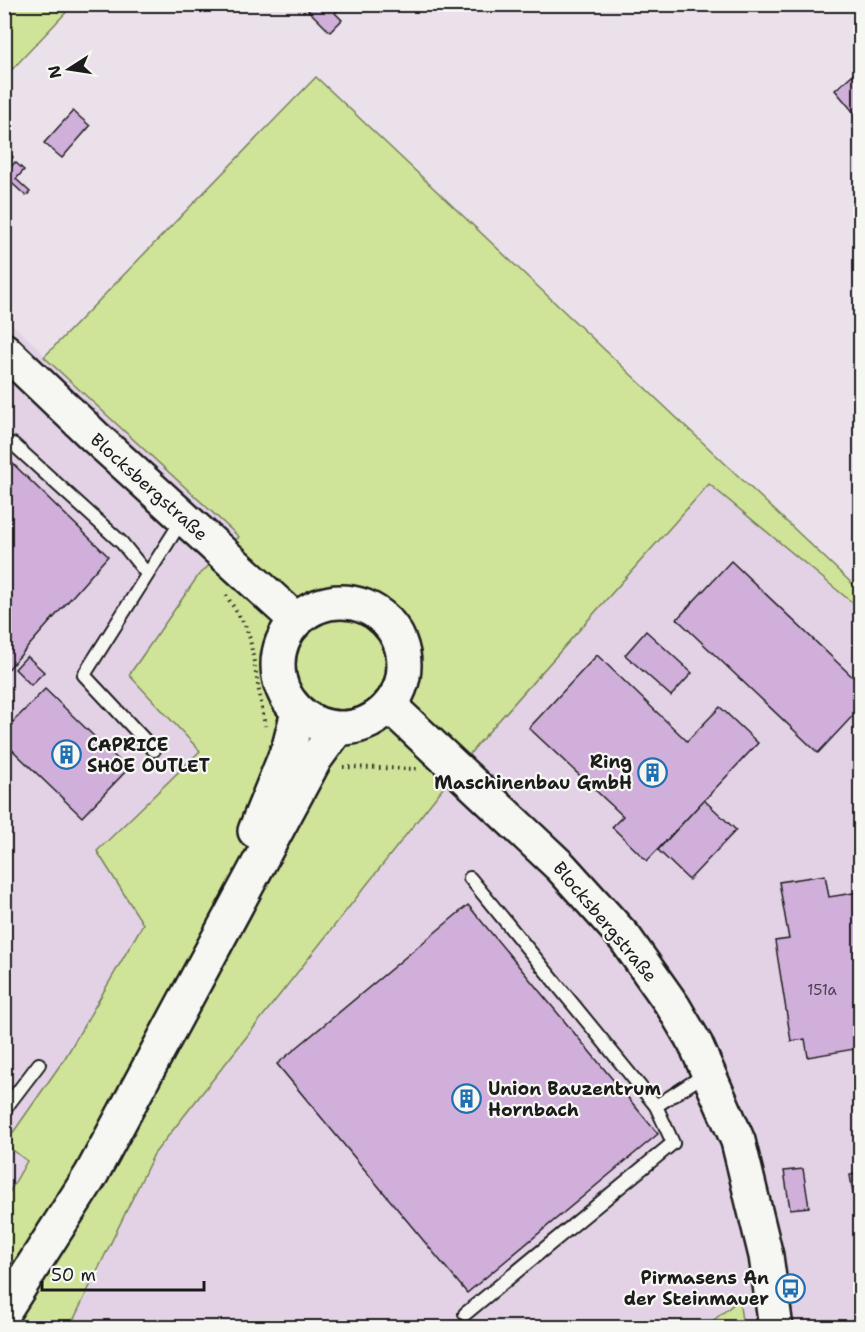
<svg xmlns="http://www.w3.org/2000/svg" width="865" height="1332" font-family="'Shantell Sans',sans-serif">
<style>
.built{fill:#e3d2e6}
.green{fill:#cfe499;stroke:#76805a;stroke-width:1.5}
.building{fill:#d0afdb;stroke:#1c1c1c;stroke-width:1.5}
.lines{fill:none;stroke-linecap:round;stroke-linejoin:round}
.service-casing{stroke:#1c1c1c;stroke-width:16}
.secondary-casing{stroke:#1c1c1c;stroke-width:38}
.path{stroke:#1c1c1c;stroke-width:4;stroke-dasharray:1.5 4.5;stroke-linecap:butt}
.service{stroke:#f6f6f2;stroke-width:12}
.secondary{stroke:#f6f6f2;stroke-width:33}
.labels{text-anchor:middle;stroke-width:4.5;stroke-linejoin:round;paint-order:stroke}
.number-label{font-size:15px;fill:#49414c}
.street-label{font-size:18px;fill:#1c1c1c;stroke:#f6f6f2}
.poi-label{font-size:18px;font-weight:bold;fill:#1c1c1c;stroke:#f6f6f2;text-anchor:start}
</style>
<rect width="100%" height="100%" fill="#ebe1eb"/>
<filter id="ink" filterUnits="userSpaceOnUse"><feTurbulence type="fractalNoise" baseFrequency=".0167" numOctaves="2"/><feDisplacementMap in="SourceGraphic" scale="12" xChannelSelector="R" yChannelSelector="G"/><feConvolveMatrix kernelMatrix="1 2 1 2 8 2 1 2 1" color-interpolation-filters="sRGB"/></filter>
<g filter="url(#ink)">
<g class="built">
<polygon points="5,317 239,537 198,576 200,751 98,851 143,924 65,1058 5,1144 27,1161 5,1200"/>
<polygon points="709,484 860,609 860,1327 70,1328 154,1154 477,745"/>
</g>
<g class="green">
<polygon points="5,4 73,5 5,77 4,5"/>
<polygon points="316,77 860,591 860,609 709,484 477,745 154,1154 70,1327 5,1328 5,1200 27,1161 5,1144 65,1058 143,924 97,851 200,751 129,675 198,576 239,537 44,357"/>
<polygon points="739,1300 743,1327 705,1327"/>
</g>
<g class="building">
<polygon points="302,4 344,4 335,13 342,20 330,32"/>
<polygon points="860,68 860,120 835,90"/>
<polygon points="73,111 90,126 62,158 44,143"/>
<polygon points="4,149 13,157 4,167"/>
<polygon points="15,162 24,170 16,179 30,192 26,196 4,176"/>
<polygon points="4,455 108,556 4,674"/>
<polygon points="731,561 860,684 860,708 818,753 677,619"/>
<polygon points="646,631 692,673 671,696 625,655"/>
<polygon points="597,655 687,741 720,707 758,743 647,861 612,827 623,816 529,728"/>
<polygon points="27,656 44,672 31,685 15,669"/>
<polygon points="45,689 128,769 82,817 4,742 4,731"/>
<polygon points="704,800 736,830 689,880 658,850"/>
<polygon points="825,875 829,897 860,892 860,1088 854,1049 808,1057 805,1039 791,1041 775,941 789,939 779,882"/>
<polygon points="468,905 658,1134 467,1293 277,1064"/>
<polygon points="803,1169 809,1207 790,1209 784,1171"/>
<polygon points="860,1173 860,1236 850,1175"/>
</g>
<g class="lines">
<defs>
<g id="service">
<polyline points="13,444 122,543 147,574"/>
<polyline points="154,750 84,675 182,520"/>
<polyline points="470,878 656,1106 707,1073"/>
<polyline points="4,1110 39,1064"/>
<polyline points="465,1314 673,1143 656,1106"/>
</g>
<g id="secondary">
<polyline points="4,350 94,436 296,620"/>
<circle cx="341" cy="665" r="63"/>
<polyline points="390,706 561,867 625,938 673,1006 696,1045 738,1141 766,1256 776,1328"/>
<polyline points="255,831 289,747 298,712"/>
<polyline points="4,1311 91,1175 315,759 337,729"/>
</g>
</defs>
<use href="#service" class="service-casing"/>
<use href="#secondary" class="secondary-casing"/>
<g class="path">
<polyline points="226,595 245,625 250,639 265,726"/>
<polyline points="343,767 417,769"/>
</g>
<use href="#service" class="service"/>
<use href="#secondary" class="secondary"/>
</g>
</g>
<defs>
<symbol id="building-ring" viewBox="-11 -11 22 22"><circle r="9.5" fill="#f6f6f2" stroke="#1f6fb2" stroke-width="1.5"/><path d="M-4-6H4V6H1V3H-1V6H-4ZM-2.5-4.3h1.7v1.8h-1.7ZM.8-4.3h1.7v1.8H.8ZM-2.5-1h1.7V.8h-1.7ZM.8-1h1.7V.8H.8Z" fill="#1f6fb2"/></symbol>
<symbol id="bus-ring" viewBox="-11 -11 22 22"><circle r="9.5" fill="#f6f6f2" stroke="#1f6fb2" stroke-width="1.5"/><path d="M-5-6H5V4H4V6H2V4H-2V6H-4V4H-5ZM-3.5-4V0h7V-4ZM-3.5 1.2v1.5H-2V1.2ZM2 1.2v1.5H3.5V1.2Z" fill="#1f6fb2"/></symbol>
</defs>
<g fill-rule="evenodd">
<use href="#building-ring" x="50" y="738" width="33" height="33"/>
<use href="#building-ring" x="636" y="756" width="33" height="33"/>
<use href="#building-ring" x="450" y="1082" width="33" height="33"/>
<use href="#bus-ring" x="774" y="1272" width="33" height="33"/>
</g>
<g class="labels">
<g class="number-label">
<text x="822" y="995">151a</text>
</g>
<g class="street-label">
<text transform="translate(149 487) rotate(42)" y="6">Blocksbergstraße</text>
<text transform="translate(605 922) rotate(50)" y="6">Blocksbergstraße</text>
</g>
<g class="poi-label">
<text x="87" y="751">CAPRICE<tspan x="87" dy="21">SHOE OUTLET</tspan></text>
<text x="632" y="768" text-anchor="end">Ring<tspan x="632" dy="21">Maschinenbau GmbH</tspan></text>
<text x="488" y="1095">Union Bauzentrum<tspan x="488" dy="21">Hornbach</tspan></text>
<text x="769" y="1284" text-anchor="end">Pirmasens An<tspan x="769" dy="21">der Steinmauer</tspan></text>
</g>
</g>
<rect width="865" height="1332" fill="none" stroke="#f6f6f2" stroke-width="24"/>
<rect x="12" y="12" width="841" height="1308" fill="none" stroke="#1c1c1c" stroke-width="2" filter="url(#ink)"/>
<g transform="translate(69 69) rotate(258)" stroke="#f6f6f2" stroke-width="4.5" paint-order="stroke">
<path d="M0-4.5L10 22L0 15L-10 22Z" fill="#1c1c1c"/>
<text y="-9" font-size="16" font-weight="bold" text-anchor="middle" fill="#1c1c1c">N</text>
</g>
<path d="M42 1281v9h162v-9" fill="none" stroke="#1c1c1c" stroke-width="3"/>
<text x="51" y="1281" font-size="18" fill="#1c1c1c" stroke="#f6f6f2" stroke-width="4.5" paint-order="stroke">50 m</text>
</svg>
